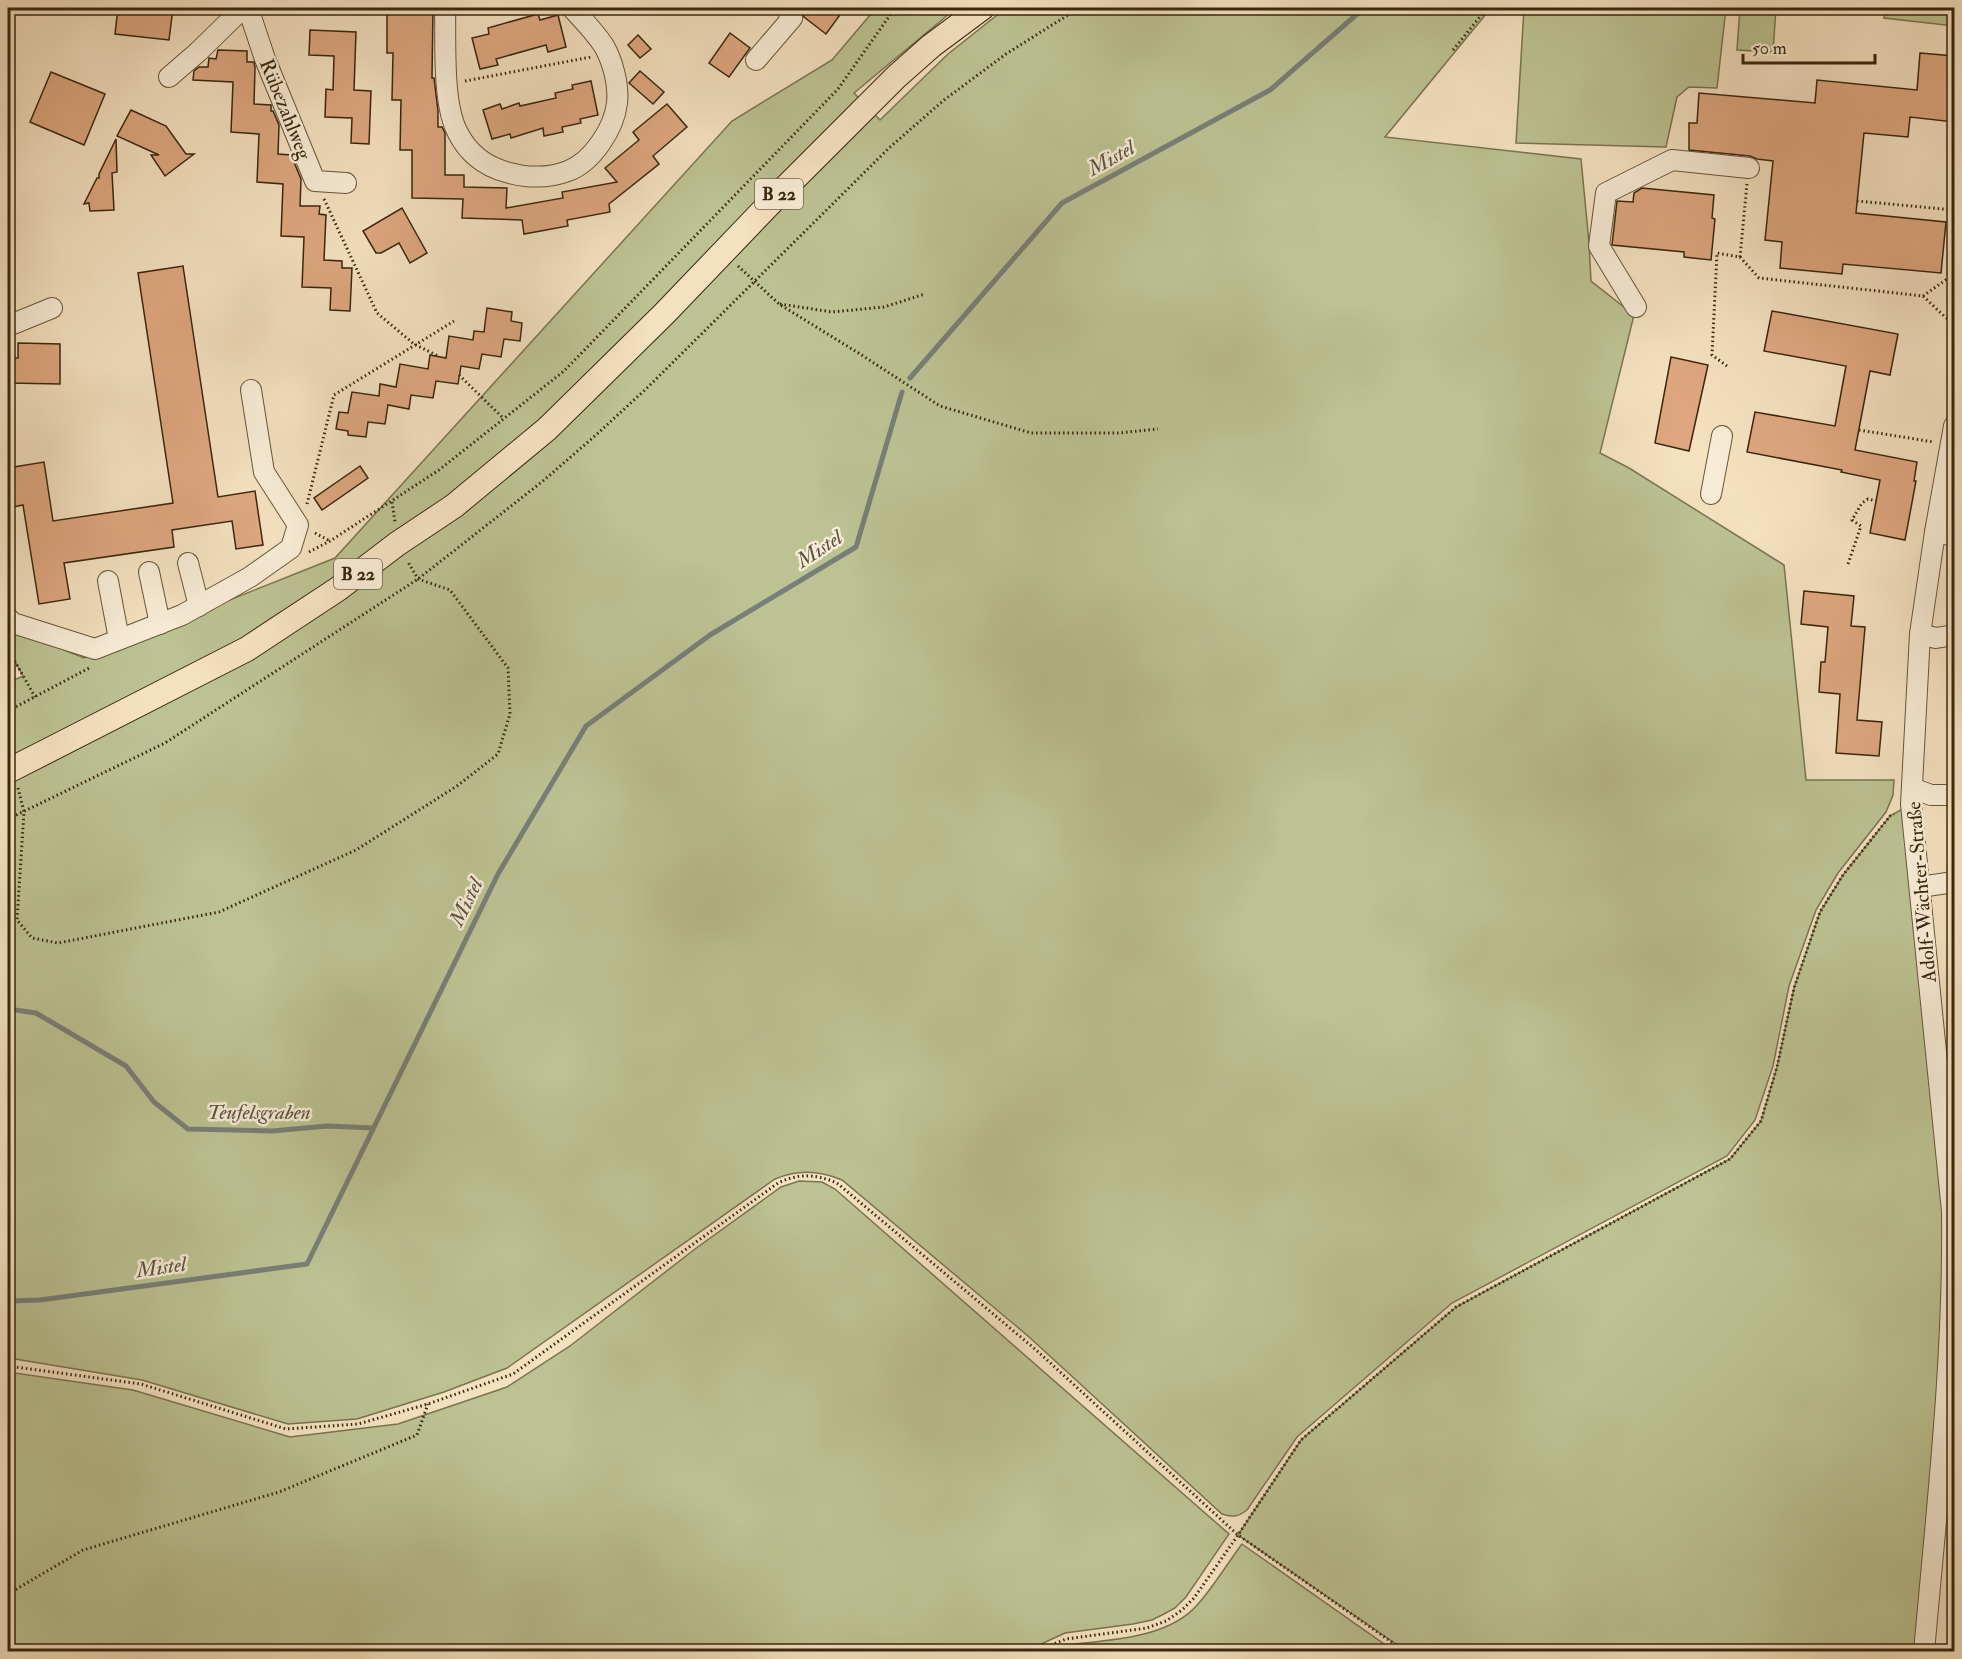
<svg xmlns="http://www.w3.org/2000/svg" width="1962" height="1659" font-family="'IM FELL Double Pica',serif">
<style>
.green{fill:#bcc292;stroke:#7a7450;stroke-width:1.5}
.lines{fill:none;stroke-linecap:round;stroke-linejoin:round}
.stream{stroke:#787f78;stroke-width:5}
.building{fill:#dea780;stroke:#38270e;stroke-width:1.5}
.minor-casing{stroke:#67563a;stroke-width:22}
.major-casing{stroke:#38270e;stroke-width:26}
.path{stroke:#38270e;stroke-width:3;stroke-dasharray:1.5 3;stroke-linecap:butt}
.minor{stroke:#f8ecd6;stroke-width:20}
.major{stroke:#f4e1c0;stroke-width:24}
.labels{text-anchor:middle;stroke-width:5;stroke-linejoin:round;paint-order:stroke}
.shield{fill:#f8ecd6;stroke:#72624a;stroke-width:1.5}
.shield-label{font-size:18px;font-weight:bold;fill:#38270e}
.street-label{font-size:20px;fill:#38270e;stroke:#f8ecd6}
.water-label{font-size:21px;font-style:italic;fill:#585343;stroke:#f8ecd6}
</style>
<rect width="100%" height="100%" fill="#f4e1c0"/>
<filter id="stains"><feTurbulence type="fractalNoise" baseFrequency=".00333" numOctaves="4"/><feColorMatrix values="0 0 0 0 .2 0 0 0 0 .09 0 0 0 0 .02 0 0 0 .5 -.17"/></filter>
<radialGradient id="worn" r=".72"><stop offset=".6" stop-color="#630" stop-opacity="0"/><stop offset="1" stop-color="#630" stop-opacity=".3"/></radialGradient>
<g class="green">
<path d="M876 8H955L943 19 854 93 880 120 948 54 1006 8H1491L1385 137 1581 159 1589 243 1591 281 1634 315 1600 453 1629 468 1784 565 1806 780H1894L1893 795 1886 812 1838 873 1816 910 1789 986 1773 1066 1755 1120 1727 1156 1452 1303 1297 1437 1247 1510C1239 1516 1233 1518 1222 1514L1028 1336 842 1180C819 1170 798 1169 775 1179L507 1368 444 1392 357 1419 288 1424 142 1380 15 1359 8 1360V683L23 676 8 649V627L84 658 335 558 732 121 832 60Z"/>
<polygon points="1524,8 1726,8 1717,88 1689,87 1677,97 1666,147 1516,143"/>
<polygon points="1740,8 1776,8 1773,52 1737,50"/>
<polygon points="1885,8 1954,8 1954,26 1884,18"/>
<polygon points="1911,804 1952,1211 1924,1651 1406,1651 1238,1535 1301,1440 1456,1307 1730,1159 1761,1121 1777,1067 1794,988 1820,912 1843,875 1890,816"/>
<polygon points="799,1181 822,1182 835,1189 1229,1534 1186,1597 1175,1608 1164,1614 1152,1620 1133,1624 1065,1633 1024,1652 8,1651 8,1372 133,1390 290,1437 398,1424 507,1387 570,1346 695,1249 781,1187"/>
<path d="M1242 1544 1394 1651H1046L1056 1646C1101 1640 1167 1641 1198 1604 1214 1586 1227 1564 1242 1544Z"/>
</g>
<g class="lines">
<g class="stream">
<polyline points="910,378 1062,203 1270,90 1364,8"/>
<polyline points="8,1009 36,1013 126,1066 154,1102 188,1129 272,1131 327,1126 373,1128"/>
<polyline points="8,1301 40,1300 307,1264 498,874 586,726 710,635 856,547 902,392"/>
</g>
</g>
<g class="building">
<polygon points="118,8 173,8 169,40 115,34"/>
<polygon points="387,8 433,8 432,78 434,78 438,111 438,127 442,127 445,133 445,175 464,175 464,187 507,188 506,208 563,198 562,192 617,182 605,168 639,140 633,132 667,104 687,127 653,156 659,164 609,204 610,212 567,220 568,226 524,234 522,220 462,218 463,199 412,198 412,150 400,150 401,100 392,100 393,53 387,53"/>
<polygon points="800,8 845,8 826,34 804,17"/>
<polygon points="538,14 540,20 558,15 566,47 548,52 546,45 496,59 498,65 480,69 472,38 489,34 488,28"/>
<polygon points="310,30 356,32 354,90 371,91 369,144 351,143 352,118 325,117 326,89 333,90 334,56 309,55"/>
<polygon points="730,33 750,48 729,77 709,63"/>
<polygon points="638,35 651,49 640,58 628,45"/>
<polygon points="218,50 247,51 247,62 254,62 255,67 254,104 271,105 271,111 273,111 279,125 278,154 291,155 301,179 300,206 320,206 319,214 326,215 324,260 342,261 342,268 352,268 350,311 330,310 331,288 302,287 304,237 281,236 283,184 257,182 259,134 231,132 233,82 193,80 194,71 199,67 208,67 209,58 216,59"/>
<polygon points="1920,53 1954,56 1954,122 1910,117 1908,137 1864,133 1856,213 1946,222 1941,273 1843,264 1842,274 1780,268 1782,242 1765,240 1773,161 1757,159 1750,156 1689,150 1689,123 1697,123 1699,93 1815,103 1817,80 1917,90"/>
<polygon points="640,71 664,92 653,104 629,83"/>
<polygon points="51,72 105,94 84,145 30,122"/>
<polygon points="591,81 598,115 580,119 581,123 562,127 563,132 544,136 543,128 511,138 510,134 492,139 483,110 500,104 502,109 519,103 520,106 556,98 555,93 573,89 572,85"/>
<polygon points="131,110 166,126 186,154 194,154 165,176 151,155 159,155 117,136"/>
<polygon points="116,139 117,172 112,173 114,210 90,211 89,203 84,204 97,178 99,178 99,174"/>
<polygon points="1642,188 1714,195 1712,218 1715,219 1711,260 1684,257 1684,252 1612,245 1617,201 1633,202 1634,193"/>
<polygon points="402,208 427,253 410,263 399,243 381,253 376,253 363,231"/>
<polygon points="183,266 218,497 255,491 263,545 236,549 232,521 172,530 174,547 64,563 70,599 39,604 23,505 8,508 8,468 44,462 53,521 173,503 138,273"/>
<polygon points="487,308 512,312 511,321 522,323 520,341 504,339 501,357 482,354 479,369 461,366 458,384 436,381 433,398 411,395 409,409 388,405 385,424 368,422 366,437 348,435 348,431 336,429 339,412 348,413 352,392 379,396 380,384 396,387 400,364 428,369 430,355 446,358 449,336 473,340 474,331 484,332"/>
<polygon points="1772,311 1898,334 1890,375 1870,371 1855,450 1917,462 1914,481 1916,481 1905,540 1870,533 1880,480 1841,472 1842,470 1747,452 1755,412 1835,426 1846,366 1764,351"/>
<polygon points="18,343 60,344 60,384 8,383 8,358 18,358"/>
<polygon points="1671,357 1708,365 1689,451 1655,443"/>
<polygon points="360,466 368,478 322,510 314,498"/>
<polygon points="1804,591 1854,596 1851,626 1865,627 1857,720 1882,722 1879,756 1836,753 1840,694 1819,692 1821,662 1825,662 1828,627 1801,624"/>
</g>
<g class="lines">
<defs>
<g id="minor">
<polyline points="248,8 265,59 315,181 346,183"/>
<path d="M445 8C446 42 442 104 458 133 468 153 485 166 506 172 527 178 547 179 568 171 592 162 614 129 617 103 619 85 613 62 604 46 595 32 583 20 572 8"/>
<polyline points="756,60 792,18 786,8"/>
<polyline points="169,77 198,52 243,8"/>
<polyline points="1636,307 1599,246 1606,193 1672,160 1749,168"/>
<polyline points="8,326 52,308"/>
<polyline points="1711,494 1722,436"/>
<polyline points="1935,532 1954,536"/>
<polyline points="188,563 199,606"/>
<polyline points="149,572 160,624"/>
<polyline points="108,581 119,639"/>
<polyline points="8,618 13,623 95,649 182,615 250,577 291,548 298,525 264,472 251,390"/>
<polyline points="1920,634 1936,638 1954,635"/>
<polyline points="1912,788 1931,795 1954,795"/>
<polyline points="1920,887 1954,882"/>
<path d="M1924 1652C1937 1505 1954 1358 1952 1211L1911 804 1920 634 1935 532 1954 426"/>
</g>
<polyline id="major" points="8,771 247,649 338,589 397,544 454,506 547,429 664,314 780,193 896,77 931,46 982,8"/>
</defs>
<use href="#minor" class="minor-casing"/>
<use href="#major" class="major-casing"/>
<g class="path">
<polyline points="1453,50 1487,8"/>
<polyline points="465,81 591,57"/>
<polyline points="1953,122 1951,155 1954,157"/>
<polyline points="324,199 377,313 414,344 438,356"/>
<polyline points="1857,201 1954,210"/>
<polyline points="1740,257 1747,184"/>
<polyline points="738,266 779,304 860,354 940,406 1031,433 1118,433 1158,429"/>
<polyline points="1923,296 1954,274"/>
<polyline points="780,304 832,312 884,307 925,294"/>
<polyline points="1727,366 1712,355 1717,253 1740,257 1759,278 1923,296 1945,317 1954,323"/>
<polyline points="459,375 503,418"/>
<polyline points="1859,430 1934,442"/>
<polyline points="392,502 395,522"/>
<polyline points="307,504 334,395 454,321"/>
<polyline points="315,533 330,541"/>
<polyline points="309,552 330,541 439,470 564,371 838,89 895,8"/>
<polyline points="1848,564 1861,526 1852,520 1862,503 1868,499 1876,501"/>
<polyline points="8,649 35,697"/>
<polyline points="8,711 91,667"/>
<polyline points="18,788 24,812 17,920 32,938 58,943 219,912 356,850 457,786 498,754 510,714 508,668 450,590 418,579 408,562"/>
<polyline points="8,819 165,743 418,579 543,481 596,435 647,388 889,148 944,100 1006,54 1079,8"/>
<path d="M8 1366 141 1384 286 1429 358 1424 428 1404 513 1374 778 1183C799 1173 816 1174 837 1183L1035 1349 1238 1535 1406 1652"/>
<polyline points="8,1594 83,1550 279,1492 417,1435 428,1404"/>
<polyline points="1034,1652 1066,1639 1147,1628 1166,1621 1182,1610 1194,1598 1238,1535 1301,1440 1456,1307 1730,1159 1761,1121 1777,1067 1794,988 1820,912 1843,875 1890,816 1894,814"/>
</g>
<use href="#minor" class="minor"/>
<use href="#major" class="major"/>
</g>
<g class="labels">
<g class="shield">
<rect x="755" y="179" width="48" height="30" rx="4.5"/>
<rect x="334" y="559" width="48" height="30" rx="4.5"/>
</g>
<g class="shield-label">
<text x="779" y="200">B 22</text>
<text x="358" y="580">B 22</text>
</g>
<g class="street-label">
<text transform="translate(286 109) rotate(68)" y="7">Rübezahlweg</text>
<text transform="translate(1921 892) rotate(-95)" y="7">Adolf-Wächter-Straße</text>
</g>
<g class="water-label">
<text transform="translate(1111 158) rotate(-29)" y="7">Mistel</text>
<text transform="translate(819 549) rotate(-33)" y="7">Mistel</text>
<text transform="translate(466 902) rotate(-64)" y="7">Mistel</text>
<text x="259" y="1119">Teufelsgraben</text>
<text transform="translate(161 1267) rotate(-8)" y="7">Mistel</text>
</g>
</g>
<rect width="1962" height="1659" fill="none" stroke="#f4e1c0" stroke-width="30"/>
<rect x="9" y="9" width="1944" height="1641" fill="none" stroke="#38270e" stroke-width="3"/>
<rect x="15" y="15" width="1932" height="1629" fill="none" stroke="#38270e" stroke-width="1.5"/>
<path d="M1743 54v9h132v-9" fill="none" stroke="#38270e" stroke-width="3"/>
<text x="1752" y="54" font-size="18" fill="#38270e" stroke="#f8ecd6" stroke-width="4.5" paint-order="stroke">50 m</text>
<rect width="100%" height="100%" filter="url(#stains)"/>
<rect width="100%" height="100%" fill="url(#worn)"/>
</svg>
